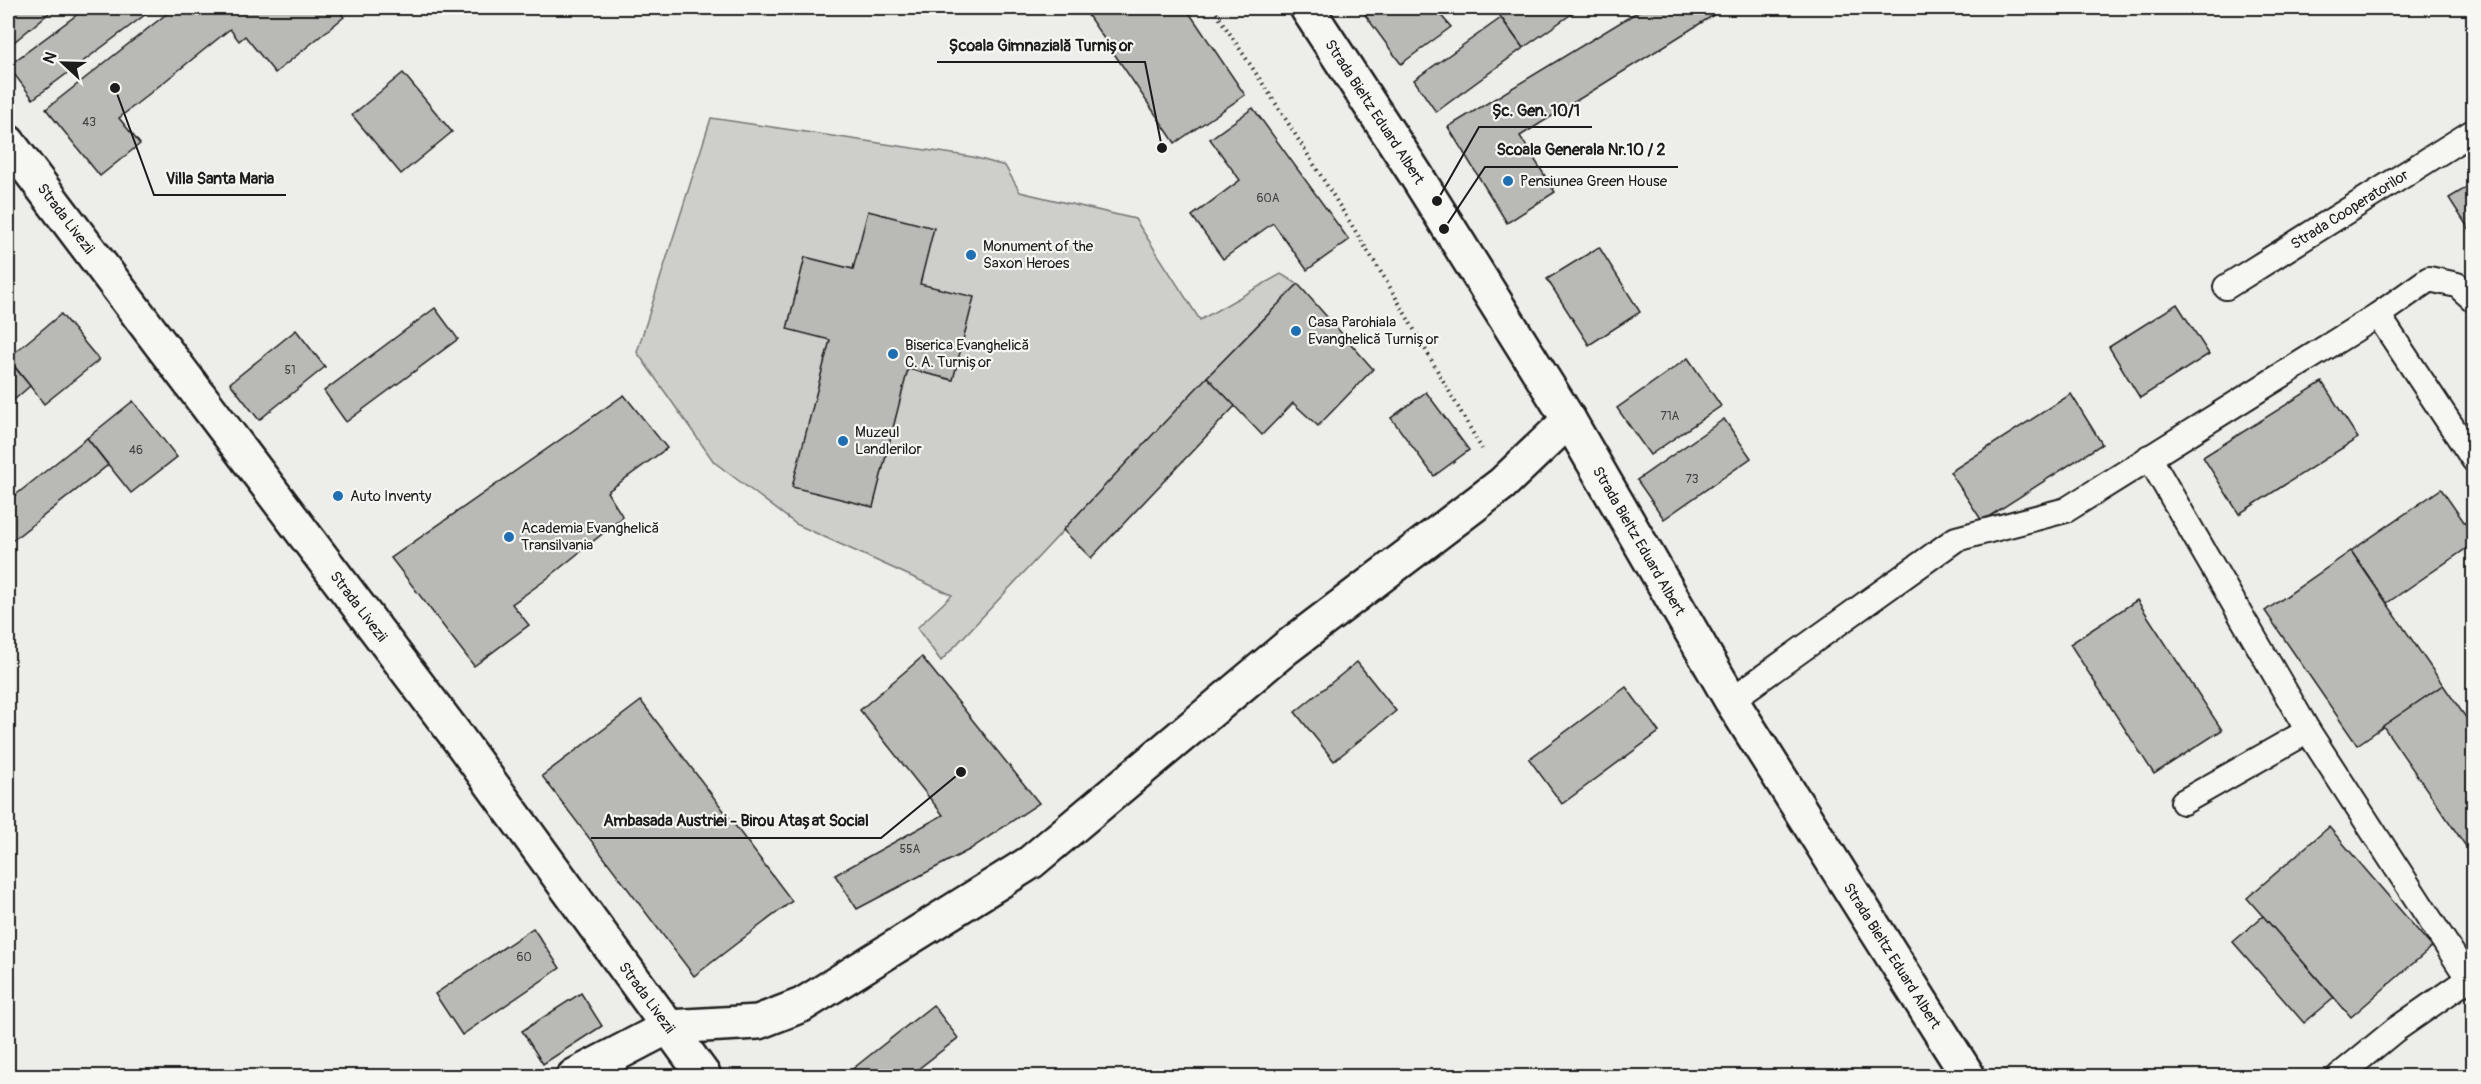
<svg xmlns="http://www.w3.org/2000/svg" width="2481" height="1084" font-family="Pangolin,sans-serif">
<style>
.green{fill:#cececb;stroke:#757574;stroke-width:1.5}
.building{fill:#b9b9b6;stroke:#1c1c1c;stroke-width:1.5}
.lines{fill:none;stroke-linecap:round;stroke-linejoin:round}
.service-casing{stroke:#1c1c1c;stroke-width:28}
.minor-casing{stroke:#1c1c1c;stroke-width:38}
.tertiary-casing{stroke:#1c1c1c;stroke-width:38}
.path{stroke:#1c1c1c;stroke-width:4;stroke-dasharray:1.5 4.5;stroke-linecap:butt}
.service{stroke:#f6f6f2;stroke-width:24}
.minor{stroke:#f6f6f2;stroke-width:33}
.tertiary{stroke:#f6f6f2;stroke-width:33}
.poi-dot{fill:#1f6fb2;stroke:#f6f6f2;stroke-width:2}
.labels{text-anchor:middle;stroke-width:4.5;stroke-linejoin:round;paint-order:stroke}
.number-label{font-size:12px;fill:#434342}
.street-label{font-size:15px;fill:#1c1c1c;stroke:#f6f6f2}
.poi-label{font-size:15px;fill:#1c1c1c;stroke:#f6f6f2;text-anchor:start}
.leader{fill:none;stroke:#1c1c1c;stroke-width:2}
.callout-dot{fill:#1c1c1c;stroke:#f6f6f2;stroke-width:2}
.callout-label{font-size:16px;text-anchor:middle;font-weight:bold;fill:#1c1c1c;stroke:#f6f6f2;stroke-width:4.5;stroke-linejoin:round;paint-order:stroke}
</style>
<rect width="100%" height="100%" fill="#edede9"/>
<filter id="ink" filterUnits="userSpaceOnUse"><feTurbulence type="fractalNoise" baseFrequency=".0167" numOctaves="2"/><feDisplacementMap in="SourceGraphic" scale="12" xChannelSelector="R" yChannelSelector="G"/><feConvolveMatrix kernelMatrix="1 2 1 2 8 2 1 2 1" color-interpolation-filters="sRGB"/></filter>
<g filter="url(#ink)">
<polygon class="green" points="711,118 973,157 1005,166 1020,192 1135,219 1200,320 1281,274 1298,284 1207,377 941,661 917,628 952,595 796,524 714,462 637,352"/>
<g class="building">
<polygon points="8,8 55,8 8,47"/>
<polygon points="86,8 154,8 33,99 8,66"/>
<polygon points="174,8 198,8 203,13 209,8 336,8 344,17 275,73 245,36 239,41 230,29 119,118 140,144 100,176 46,109"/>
<polygon points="1083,8 1186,8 1245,95 1175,143"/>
<polygon points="1360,8 1445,8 1438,12 1451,27 1401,64"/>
<polygon points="1505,8 1580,8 1523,48 1498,13"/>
<polygon points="1644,8 1725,8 1520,136 1555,192 1507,223 1448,127"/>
<polygon points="1501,18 1523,48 1436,112 1414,80"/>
<polygon points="403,73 452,132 401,174 352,115"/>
<polygon points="1253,108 1349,240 1307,270 1273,223 1223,259 1192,216 1240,180 1210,139"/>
<polygon points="2474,183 2474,237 2449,198"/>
<polygon points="868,211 934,228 920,284 974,297 953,380 908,369 873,507 792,487 830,340 787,329 805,257 853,269"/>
<polygon points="1599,247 1640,312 1589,345 1547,279"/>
<polygon points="1298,284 1373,369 1318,426 1293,403 1262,435 1207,377"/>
<polygon points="2177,304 2209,354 2140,398 2109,347"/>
<polygon points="435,308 458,339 346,422 324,391"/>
<polygon points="61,314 99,360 44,404 8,358"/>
<polygon points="296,330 325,367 259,420 230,383"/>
<polygon points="1688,358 1721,406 1650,455 1617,408"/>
<polygon points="8,359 30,386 8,405"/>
<polygon points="1207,377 1235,406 1091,558 1063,530"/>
<polygon points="2322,382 2358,438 2239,514 2203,457"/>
<polygon points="1426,392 1469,450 1434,476 1391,418"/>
<polygon points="2071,394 2102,444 1982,521 1950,472"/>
<polygon points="624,395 667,448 607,492 623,517 544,581 512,604 529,625 474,666 391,558"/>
<polygon points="133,401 177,457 131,493 87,438"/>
<polygon points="1724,419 1751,458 1664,519 1637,480"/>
<polygon points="87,438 108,465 8,544 8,501"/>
<polygon points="2441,489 2474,536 2474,543 2387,603 2351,551"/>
<polygon points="2351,551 2443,685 2357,745 2265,611"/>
<polygon points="2137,600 2222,730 2154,774 2070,644"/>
<polygon points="922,657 1039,803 969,850 857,909 835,875 943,815 860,710"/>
<polygon points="1357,662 1396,711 1334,761 1295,712"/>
<polygon points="2443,685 2474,729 2474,858 2383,726"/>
<polygon points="1626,687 1659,732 1562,804 1529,759"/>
<polygon points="641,701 792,901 694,976 542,776"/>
<polygon points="2329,827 2432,947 2351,1017 2247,898"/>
<polygon points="2263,916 2334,998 2304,1023 2233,942"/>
<polygon points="533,928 560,968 462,1035 435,994"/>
<polygon points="581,993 602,1026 543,1064 522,1031"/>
<polygon points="933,1005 958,1038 909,1076 855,1076 850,1071"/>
<polygon points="850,1071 855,1076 843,1076"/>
</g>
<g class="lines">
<defs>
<g id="service">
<path id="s1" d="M2226 287 2474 131"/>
<polyline points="2378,315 2474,460"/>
<polyline points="2149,457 2308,731"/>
<polyline points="1731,700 1956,539 2066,510 2378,315 2429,279 2457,285 2474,300"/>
<polyline points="2183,802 2308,731 2468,978"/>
<polyline points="2339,1076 2395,1030 2474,975"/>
</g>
<g id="minor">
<path id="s2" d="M8 142 455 734 704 1076"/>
<polyline points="574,1076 668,1027 758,1022 802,1005 1031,862 1286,648 1502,484 1569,420"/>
</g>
<g id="tertiary">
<path id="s3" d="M1307 8 1414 172 1569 420 1731 700 1968 1076"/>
</g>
</defs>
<use href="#service" class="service-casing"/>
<use href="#minor" class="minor-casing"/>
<use href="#tertiary" class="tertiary-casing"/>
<polyline class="path" points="1213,8 1280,110 1387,282 1482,449"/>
<use href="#service" class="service"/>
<use href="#minor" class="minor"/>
<use href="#tertiary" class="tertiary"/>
</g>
</g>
<g class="poi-dot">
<circle cx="1508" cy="181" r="6"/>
<circle cx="971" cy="255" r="6"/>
<circle cx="1296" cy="331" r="6"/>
<circle cx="893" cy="354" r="6"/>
<circle cx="843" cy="441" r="6"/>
<circle cx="338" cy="496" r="6"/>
<circle cx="509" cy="537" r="6"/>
</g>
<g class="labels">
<g class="number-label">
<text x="89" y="126">43</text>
<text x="1268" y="202">60A</text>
<text x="290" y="374">51</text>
<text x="1670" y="420">71A</text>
<text x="136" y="454">46</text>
<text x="1692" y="483">73</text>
<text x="910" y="853">55A</text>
<text x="524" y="961">60</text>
</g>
<g class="street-label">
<text dy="5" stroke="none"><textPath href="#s3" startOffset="124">Strada Bieltz Eduard Albert</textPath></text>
<text dy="5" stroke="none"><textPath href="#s1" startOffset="146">Strada Cooperatorilor</textPath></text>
<text dy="5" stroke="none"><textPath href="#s2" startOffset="96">Strada Livezii</textPath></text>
<text dy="5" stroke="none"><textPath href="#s3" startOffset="628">Strada Bieltz Eduard Albert</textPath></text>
<text dy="5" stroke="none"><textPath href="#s2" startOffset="582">Strada Livezii</textPath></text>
<text dy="5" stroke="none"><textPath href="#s3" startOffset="1114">Strada Bieltz Eduard Albert</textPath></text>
<text dy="5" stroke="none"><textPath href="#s2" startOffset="1068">Strada Livezii</textPath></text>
</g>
<g class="poi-label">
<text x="1520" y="186">Pensiunea Green House</text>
<text x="983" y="251">Monument of the<tspan x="983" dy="17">Saxon Heroes</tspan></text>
<text x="1308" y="327">Casa Parohiala<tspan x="1308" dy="17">Evanghelică Turnișor</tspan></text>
<text x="905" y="350">Biserica Evanghelică<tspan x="905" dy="17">C. A. Turnișor</tspan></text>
<text x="855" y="437">Muzeul<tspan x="855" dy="17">Landlerilor</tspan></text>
<text x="350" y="501">Auto Inventy</text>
<text x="521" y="533">Academia Evanghelică<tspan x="521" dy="17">Transilvania</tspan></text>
</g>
</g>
<path class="leader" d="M1162 148L1145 62H937M1437 201L1479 127H1592M1444 229L1485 167H1678M115 88L154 195H286M961 772L881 838H591"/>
<g class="callout-dot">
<circle cx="1162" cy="148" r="6"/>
<circle cx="1437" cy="201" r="6"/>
<circle cx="1444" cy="229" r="6"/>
<circle cx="115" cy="88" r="6"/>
<circle cx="961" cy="772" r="6"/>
</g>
<g class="callout-label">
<text x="1041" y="51">Școala Gimnazială Turnișor</text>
<text x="1536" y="116">Șc. Gen. 10/1</text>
<text x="1581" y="155">Scoala Generala Nr.10 / 2</text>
<text x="220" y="184">Villa Santa Maria</text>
<text x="736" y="826">Ambasada Austriei - Birou Atașat Social</text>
</g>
<rect width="2481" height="1084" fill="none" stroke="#f6f6f2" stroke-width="30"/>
<rect x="15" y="15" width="2451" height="1054" fill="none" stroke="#1c1c1c" stroke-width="2" filter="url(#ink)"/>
<g transform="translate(63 63) rotate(292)" stroke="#f6f6f2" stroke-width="4.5" paint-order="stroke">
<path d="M0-4.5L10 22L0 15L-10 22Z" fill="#1c1c1c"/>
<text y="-9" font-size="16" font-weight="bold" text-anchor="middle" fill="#1c1c1c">N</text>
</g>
</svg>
